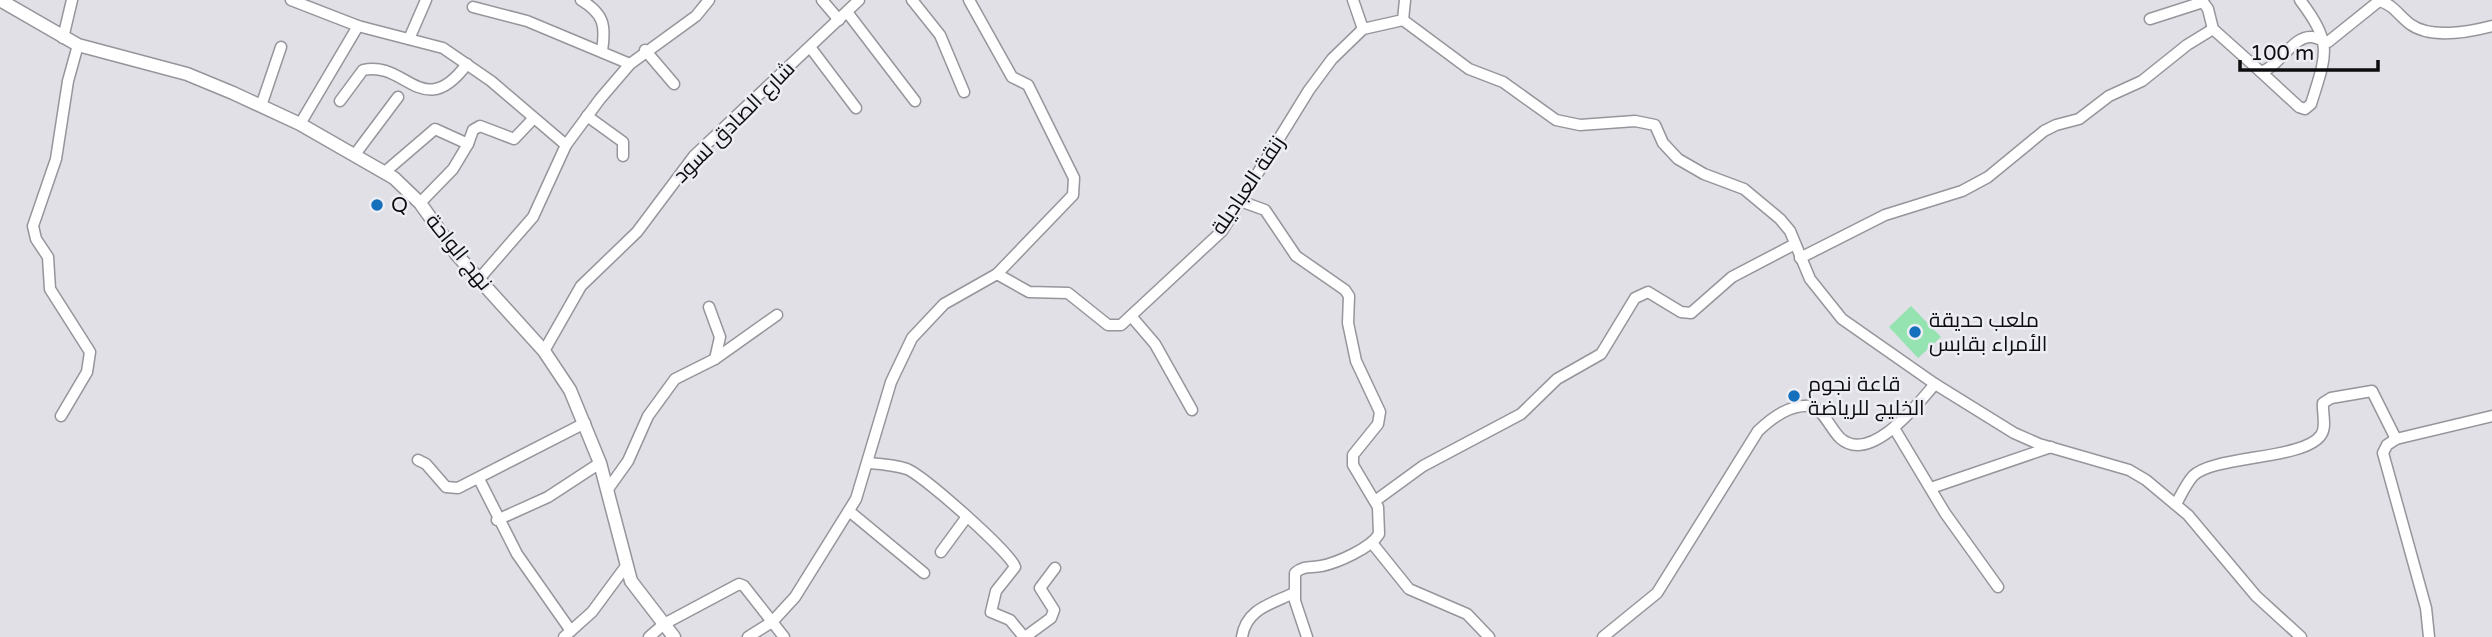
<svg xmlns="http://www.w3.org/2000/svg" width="2492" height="637" font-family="'Varela Round',Cairo,sans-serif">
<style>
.green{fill:#94e3b1}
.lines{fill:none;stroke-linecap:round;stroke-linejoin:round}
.minor-casing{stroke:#95959b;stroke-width:13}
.tertiary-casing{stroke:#95959b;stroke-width:15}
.minor{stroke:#fff;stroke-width:10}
.tertiary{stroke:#fff;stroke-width:12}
.poi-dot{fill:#1470bd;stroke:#ededf4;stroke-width:2.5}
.labels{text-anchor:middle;stroke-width:5;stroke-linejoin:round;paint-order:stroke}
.street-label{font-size:21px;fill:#0d0d0f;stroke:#ededf4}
.poi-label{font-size:21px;fill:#0d0d0f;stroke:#ededf4;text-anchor:start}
</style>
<rect width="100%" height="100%" fill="#e0e0e6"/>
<polygon class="green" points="1911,306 1941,337 1918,358 1889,327"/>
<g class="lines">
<defs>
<g id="minor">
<polyline points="291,0 358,26 443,48 491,81 566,145"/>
<path d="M581 0C604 14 606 25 602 51"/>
<polyline points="822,0 839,20"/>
<polyline points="912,0 940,35 964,92"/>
<polyline points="1353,0 1363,29 1403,20 1469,69 1503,82 1556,120 1580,125 1635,121 1655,125 1663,143 1678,159 1704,174 1744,189 1780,219 1790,231 1810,279 1842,319 1935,384 2014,433 2039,444 2129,470 2146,480 2188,515 2256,596 2301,637"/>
<polyline points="473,7 527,21 630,64"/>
<polyline points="847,12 915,101"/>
<path d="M2150 19 2203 2 2208 9 2213 29 2261 72C2279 67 2293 35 2312 37 2318 38 2323 41 2328 42L2379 1C2393 4 2399 16 2410 24 2430 39 2469 32 2492 26"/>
<polyline points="1403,20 1405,0"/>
<polyline points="63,38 72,0"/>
<polyline points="409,39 426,0"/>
<polyline points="810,47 856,108"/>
<polyline points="645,50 674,84"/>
<path d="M2261 72 2299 107 2305 109 2311 104C2327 53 2333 44 2300 0"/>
<path d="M340 101 363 70C406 60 423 123 467 64"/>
<polyline points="261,106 281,47"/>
<polyline points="587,116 623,142 623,156"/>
<polyline points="300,124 358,26"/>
<polyline points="356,153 398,97"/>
<polyline points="386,171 435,129 468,144 473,130 480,126 514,139 533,119"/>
<path d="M1240 201 1265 210 1296 256 1345 290 1349 296 1348 323 1356 361 1380 412 1378 424 1353 455V465L1378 507 1379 534C1371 548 1337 563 1321 566 1311 568 1304 565 1295 573V601L1307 637"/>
<polyline points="420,203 453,169 468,144"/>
<polyline points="1800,258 1885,215 1962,191 1988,177 2044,131 2056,125 2079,119 2109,96 2142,81 2187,45 2213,29"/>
<polyline points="997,274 1029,292 1068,293 1108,325 1121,325 1222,231 1309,90 1332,59 1363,29"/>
<polyline points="479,279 533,217 566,145 600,99 630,64 696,16 709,0"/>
<polyline points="709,307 720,337 715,359"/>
<polyline points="1131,316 1155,344 1192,410"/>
<polyline points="544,351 581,286 637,232 694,156 859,0"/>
<polyline points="61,416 87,372 90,352 50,289 48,257 36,239 33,226 56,159 68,81 78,45"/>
<polyline points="1894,428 1945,513 1998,587"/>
<polyline points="2396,439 2387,445 2383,453 2426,608 2429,637"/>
<polyline points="418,460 426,464 446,487 458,488 585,423"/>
<path d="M869 463C882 464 895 465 907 469 924 476 1010 552 1015 567L996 591 991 612 1010 620 1024 637"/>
<polyline points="479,479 517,554 571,631"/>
<polyline points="1931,488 2051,447"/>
<polyline points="608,489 628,461 648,416 675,379 715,359 777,315"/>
<polyline points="1375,501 1423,466 1521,414 1557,379 1601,354 1635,298 1648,292 1681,312 1691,313 1732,277 1795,244"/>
<path d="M2176 504C2181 495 2186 484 2193 476 2214 455 2304 460 2321 435 2327 427 2322 412 2323 403L2331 398 2372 391 2396 439 2492 416"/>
<polyline points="849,511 924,573"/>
<polyline points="497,520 548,497 600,463"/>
<polyline points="1372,543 1409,589 1467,614 1489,637"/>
<polyline points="941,552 966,518"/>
<polyline points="564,637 592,612 626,566"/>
<polyline points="649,637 664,624 739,584 744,586 784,637"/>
<polyline points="748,637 772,622 795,597 856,499 891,382 912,338 944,304 997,274 1073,195 1074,178 1028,85 1012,77 969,0"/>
<polyline points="1025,637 1051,618 1054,610 1040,588 1055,568"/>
<path d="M1242 637C1246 609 1271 604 1294 593"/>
<path d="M1603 637 1657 593 1758 431C1773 417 1790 404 1812 406 1825 412 1830 428 1840 438 1870 465 1917 405 1935 384"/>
</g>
<polyline id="tertiary" points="0,0 78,45 187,74 233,93 300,124 394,178 420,203 457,255 544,351 570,390 600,463 631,581 674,637"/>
</defs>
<use href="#minor" class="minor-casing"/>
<use href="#tertiary" class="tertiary-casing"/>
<use href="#minor" class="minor"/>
<use href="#tertiary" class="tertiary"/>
</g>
<g class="poi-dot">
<circle cx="377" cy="205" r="7"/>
<circle cx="1915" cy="332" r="7"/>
<circle cx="1794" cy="396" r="7"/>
</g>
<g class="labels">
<g class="street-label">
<text transform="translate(734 122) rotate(-45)" y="7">شارع الصادق لسود</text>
<text transform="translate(1248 185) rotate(-56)" y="7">زنقة العباديلة</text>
<text transform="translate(459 252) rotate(51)" y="7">نهج الواحة</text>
</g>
<g class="poi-label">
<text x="391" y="212">Q</text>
<text x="1929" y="327">ملعب حديقة<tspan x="1929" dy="24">الأمراء بقابس</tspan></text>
<text x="1808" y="391">قاعة نجوم<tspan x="1808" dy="24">الخليج للرياضة</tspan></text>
</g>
</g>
<path d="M2240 60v10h138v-10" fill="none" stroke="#0d0d0f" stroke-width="3.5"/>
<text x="2250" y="60" font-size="21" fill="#0d0d0f" stroke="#ededf4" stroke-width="5" paint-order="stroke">100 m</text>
</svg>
